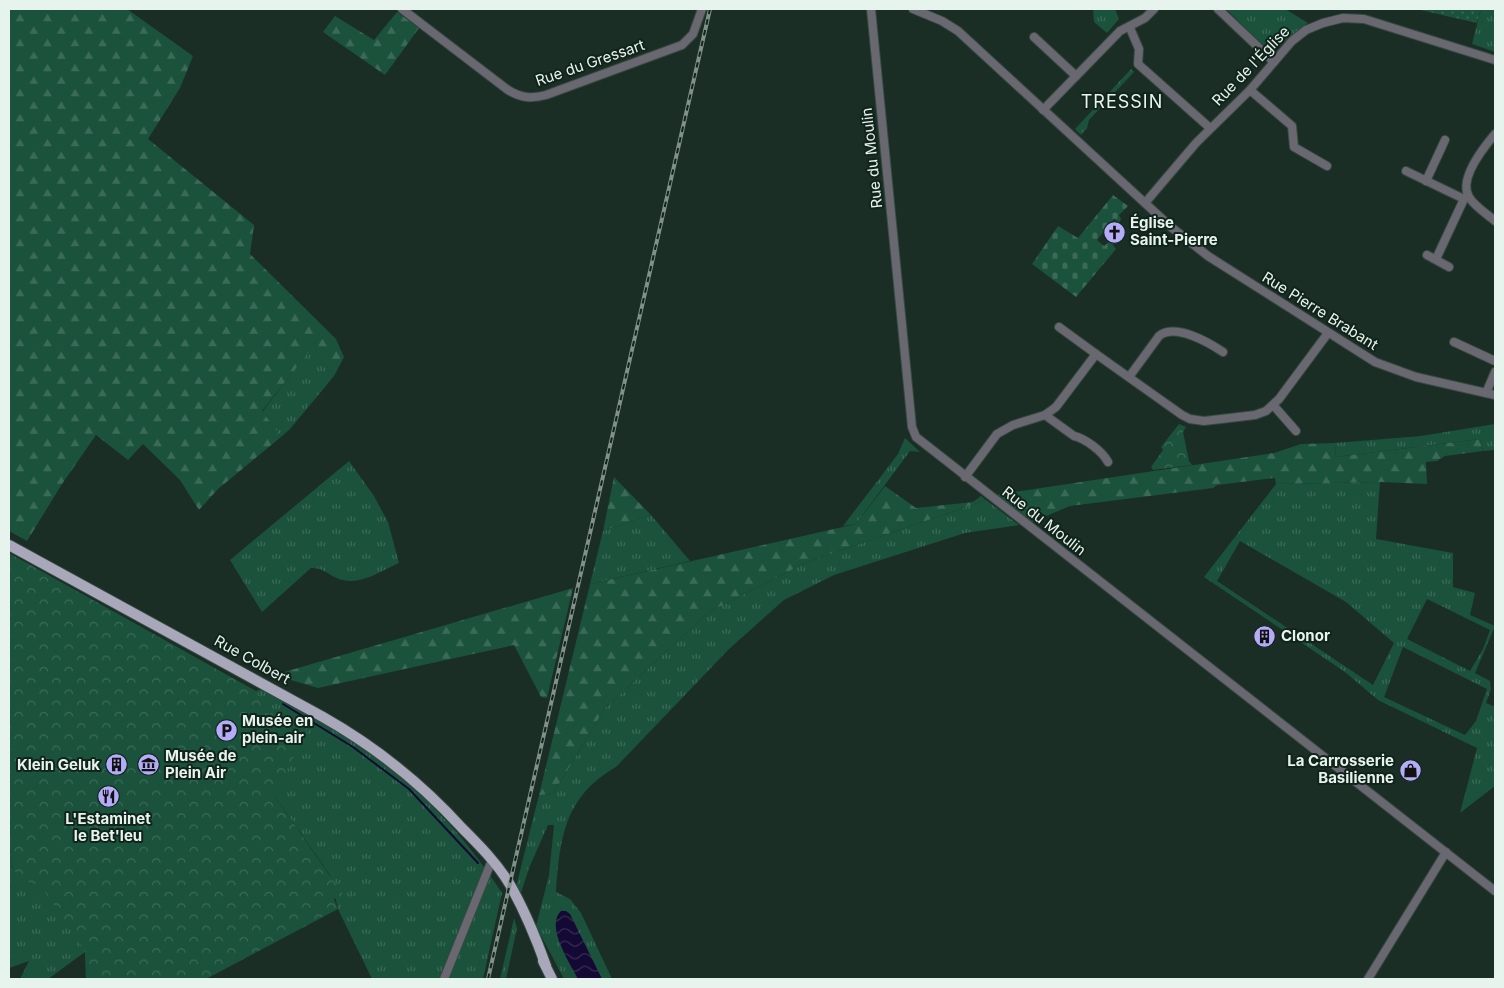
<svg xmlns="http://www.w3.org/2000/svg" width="1504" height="988" font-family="Inter,sans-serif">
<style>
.grass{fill:url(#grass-tufts);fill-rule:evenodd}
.forest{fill:url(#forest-firs)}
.cemetery{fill:url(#cemetery-stones)}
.park{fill:url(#park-crowns)}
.garden{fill:url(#garden-dots)}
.water{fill:url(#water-waves)}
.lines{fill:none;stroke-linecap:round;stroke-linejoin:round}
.stream{stroke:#140934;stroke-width:2}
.minor-casing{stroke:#374a41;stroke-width:10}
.major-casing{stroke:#374a41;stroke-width:12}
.minor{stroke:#696871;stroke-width:8}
.major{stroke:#a9a8ba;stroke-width:10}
.rail-casing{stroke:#81918a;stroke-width:4}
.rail{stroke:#11241b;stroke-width:2;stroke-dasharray:5.5;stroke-linecap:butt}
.labels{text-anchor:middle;stroke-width:4;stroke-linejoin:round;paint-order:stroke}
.street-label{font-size:15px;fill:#e7f3ed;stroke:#11241b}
.poi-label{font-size:15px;font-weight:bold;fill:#e7f3ed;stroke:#11241b;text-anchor:start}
.quarter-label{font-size:18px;letter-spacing:1px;fill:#e7f3ed;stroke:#11241b}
</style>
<defs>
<pattern id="grass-tufts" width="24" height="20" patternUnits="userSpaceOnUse" patternTransform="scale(1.25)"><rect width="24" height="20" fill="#1a523c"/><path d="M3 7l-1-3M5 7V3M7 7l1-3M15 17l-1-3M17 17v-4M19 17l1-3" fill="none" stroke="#3b6b58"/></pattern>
<pattern id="forest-firs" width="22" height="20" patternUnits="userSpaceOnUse" patternTransform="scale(1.25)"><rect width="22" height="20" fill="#1a523c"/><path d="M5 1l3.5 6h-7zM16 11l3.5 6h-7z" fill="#3b6b58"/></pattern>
<pattern id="cemetery-stones" width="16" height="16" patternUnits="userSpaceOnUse" patternTransform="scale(1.25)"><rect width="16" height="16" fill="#1a523c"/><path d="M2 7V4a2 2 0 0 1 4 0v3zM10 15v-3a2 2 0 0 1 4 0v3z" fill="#3b6b58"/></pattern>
<pattern id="park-crowns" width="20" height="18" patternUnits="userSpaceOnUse" patternTransform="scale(1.25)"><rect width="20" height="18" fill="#1a523c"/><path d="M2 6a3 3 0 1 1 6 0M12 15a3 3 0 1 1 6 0" fill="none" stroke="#3b6b58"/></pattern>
<pattern id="garden-dots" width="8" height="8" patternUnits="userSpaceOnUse" patternTransform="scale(1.25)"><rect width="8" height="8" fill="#1a523c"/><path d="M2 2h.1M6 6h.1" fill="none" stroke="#3b6b58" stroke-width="1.8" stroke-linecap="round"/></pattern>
<pattern id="water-waves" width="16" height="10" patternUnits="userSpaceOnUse" patternTransform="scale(1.25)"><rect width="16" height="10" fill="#140934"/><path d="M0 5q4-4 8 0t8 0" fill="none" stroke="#362d52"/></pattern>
</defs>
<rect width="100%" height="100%" fill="#1a2e25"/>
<g class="grass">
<polygon points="1093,9 1115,9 1119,19 1107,33 1094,22"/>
<path d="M1226 9H1285L1308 23C1299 29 1277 51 1268 50Z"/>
<polygon points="1481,9 1495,9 1495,52 1472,44"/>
<polygon points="1131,69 1134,72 1089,120 1087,128 1081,135 1075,129"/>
<polygon points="312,347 334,376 290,429 281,437 262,412"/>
<polygon points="1495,424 1495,450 1483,451 1480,439 1336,457 1335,443 1421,436"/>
<polygon points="905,438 920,452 910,451 856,524 843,526 898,454"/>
<path d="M349 461 374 496 388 522 399 563C383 570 361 585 343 580 331 578 324 567 311 568L262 612 230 560Z"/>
<path d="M1380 482 1376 539 1453 553V587L1475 593 1470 615 1495 626 1475 673 1490 681 1491 689 1486 703 1493 706 1495 704V786L1460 813 1477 748 1378 700 1345 672 1204 577 1276 484ZM1240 541 1346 602 1394 643 1373 685 1217 581ZM1427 599 1490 630 1483 649 1470 671 1407 639ZM1403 647 1487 689 1476 721 1465 735 1384 697Z"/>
<path d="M986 500 1019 525 965 533 834 575 784 600 729 649 616 767C564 797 560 838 556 892L570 899 581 913 612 979H564L536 926 549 875 554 825H548L529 868 520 896 516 887 539 795 553 794 605 708 709 612 807 562Z"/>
<polygon points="651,515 690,561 590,584 603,531"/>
<path d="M261 689C292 706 324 723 354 742 413 780 464 834 502 893L483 979H372L338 909 330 875 274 795 266 714 256 691Z"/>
<polygon points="84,823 86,979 85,952 48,979 20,979 29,961 9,968 9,839 13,870"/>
<polygon points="514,918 517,928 506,979 500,979"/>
</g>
<g class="forest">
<polygon points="9,9 127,9 193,56 180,88 148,139 254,225 250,254 336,339 344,357 334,376 312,348 262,411 281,437 218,489 199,510 180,480 143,444 128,460 96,435 62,484 27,541 9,531"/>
<polygon points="397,12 419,28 385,75 323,32 335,16 374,40"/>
<polygon points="1480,439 1483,451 1445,456 1437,461 1426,462 1427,484 1380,482 1276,484 1275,478 1217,485 1213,488 1070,506 1032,522 995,495 1274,453 1301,444 1335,443 1336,457"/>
<polygon points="614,477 651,515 603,531"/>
<polygon points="885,486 916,508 973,502 981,496 986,500 807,562 709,612 605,708 553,794 539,795 590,584 856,524"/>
<polygon points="573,588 547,698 541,697 514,645 318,688 274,675"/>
</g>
<polygon class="cemetery" points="1113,195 1128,206 1119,215 1121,219 1119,223 1114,219 1097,240 1104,246 1110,241 1116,249 1076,297 1032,264 1058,226 1078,238"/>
<g class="park">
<polygon points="1179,424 1186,427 1183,432 1189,461 1192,465 1153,470 1151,467 1163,450 1161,447"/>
<polygon points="9,553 256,691 266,713 278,714 307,731 274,795 344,896 334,899 338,909 206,979 86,979 85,951 41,886 30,883 13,870 9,839"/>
</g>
<polygon class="garden" points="1416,9 1481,9 1477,23"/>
<path class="water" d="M561 911H566L570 914 602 979H578C570 963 545 926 561 911Z"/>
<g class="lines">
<polyline class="stream" points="283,704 353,747 409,789 478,863"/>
<defs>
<g id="minor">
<path d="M402 9 508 90C521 98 532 99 546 95L682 45 693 34 702 9"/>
<polyline points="871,9 912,427 916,437 1495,891"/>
<polyline points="913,9 942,21 958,31 1171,227 1208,256 1375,362 1416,377 1495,395"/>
<polyline points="1218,9 1274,62"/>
<polyline points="1130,28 1139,49 1138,64 1210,128"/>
<polyline points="1034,37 1076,76"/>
<polyline points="1250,90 1292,126 1294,147 1327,166"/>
<polyline points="1043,110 1120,31 1145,18 1154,9"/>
<path d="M1495 134C1484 147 1458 179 1469 197 1474 206 1487 214 1495 221"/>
<polyline points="1406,171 1464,199"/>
<polyline points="1426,181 1445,140"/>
<polyline points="1145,203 1196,143 1250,90 1292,41 1306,30 1323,23 1343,18 1364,19 1495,60"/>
<polyline points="1427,255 1449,267"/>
<polyline points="1436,259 1464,199 1468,196"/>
<polyline points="1059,327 1096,354"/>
<polyline points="1454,342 1495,361"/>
<path d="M1129 377 1159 336C1175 323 1208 342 1223 352"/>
<polyline points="1486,393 1495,372"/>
<polyline points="1274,406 1296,431"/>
<path d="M1045 415 1074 436C1086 439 1102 451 1108 462"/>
<polyline points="965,477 997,434 1013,425 1045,415 1056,407 1096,354 1182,415 1190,419 1204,421 1255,415 1266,411 1279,399 1328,333"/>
<polyline points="444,979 492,860"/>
<polyline points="1368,979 1446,852"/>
</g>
<g id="major">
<path d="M9 545 323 717C376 747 421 783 462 828 479 845 496 862 509 883 524 909 536 938 546 966"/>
<polyline points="543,961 552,979"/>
</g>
</defs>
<use href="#minor" class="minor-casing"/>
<use href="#major" class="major-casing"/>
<use href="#minor" class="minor"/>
<use href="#major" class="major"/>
<defs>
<polyline id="rail" points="488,979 710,9"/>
</defs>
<use href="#rail" class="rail-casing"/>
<use href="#rail" class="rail"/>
</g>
<defs>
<symbol id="church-disc" viewBox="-11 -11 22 22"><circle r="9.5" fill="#b4acf9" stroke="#11241b"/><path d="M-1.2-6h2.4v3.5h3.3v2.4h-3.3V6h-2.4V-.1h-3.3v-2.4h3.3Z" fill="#111"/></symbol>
<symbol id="building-disc" viewBox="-11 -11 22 22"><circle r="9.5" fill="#b4acf9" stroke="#11241b"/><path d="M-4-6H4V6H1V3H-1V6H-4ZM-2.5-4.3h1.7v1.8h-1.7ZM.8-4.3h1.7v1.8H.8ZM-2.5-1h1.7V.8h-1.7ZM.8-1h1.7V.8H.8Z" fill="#111"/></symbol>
<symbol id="parking-disc" viewBox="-11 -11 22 22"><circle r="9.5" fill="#b4acf9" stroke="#11241b"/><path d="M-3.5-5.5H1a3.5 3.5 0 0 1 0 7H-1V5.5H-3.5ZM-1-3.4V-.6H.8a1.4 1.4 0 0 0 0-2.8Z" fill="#111"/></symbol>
<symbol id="museum-disc" viewBox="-11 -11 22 22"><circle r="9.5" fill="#b4acf9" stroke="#11241b"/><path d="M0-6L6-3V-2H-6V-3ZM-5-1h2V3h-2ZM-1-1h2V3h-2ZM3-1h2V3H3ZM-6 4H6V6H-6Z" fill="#111"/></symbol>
<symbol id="shop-disc" viewBox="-11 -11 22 22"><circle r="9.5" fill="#b4acf9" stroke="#11241b"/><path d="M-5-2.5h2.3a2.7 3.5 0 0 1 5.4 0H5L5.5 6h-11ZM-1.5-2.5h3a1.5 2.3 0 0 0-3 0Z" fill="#111"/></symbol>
<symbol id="restaurant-disc" viewBox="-11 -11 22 22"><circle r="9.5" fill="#b4acf9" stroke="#11241b"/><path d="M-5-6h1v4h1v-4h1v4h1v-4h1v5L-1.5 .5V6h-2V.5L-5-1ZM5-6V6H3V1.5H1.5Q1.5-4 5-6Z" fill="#111"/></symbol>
</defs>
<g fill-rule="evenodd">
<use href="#church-disc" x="1102" y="220" width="25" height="25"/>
<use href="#building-disc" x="1252" y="624" width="25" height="25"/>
<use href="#parking-disc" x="214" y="718" width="25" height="25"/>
<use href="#building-disc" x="104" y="752" width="25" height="25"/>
<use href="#museum-disc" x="136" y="752" width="25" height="25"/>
<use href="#shop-disc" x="1398" y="758" width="25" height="25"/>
<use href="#restaurant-disc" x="96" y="784" width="25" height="25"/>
</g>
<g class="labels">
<g class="street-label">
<text transform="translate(590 63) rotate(-19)" y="5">Rue du Gressart</text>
<text transform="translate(1251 66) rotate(-46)" y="5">Rue de l'Église</text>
<text transform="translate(872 158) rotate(-96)" y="5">Rue du Moulin</text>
<text transform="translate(1320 311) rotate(32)" y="5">Rue Pierre Brabant</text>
<text transform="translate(1044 521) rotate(38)" y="5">Rue du Moulin</text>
<text transform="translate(252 660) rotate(29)" y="5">Rue Colbert</text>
</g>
<g class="poi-label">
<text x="1130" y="228">Église<tspan x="1130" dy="17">Saint-Pierre</tspan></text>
<text x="1281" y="641">Clonor</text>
<text x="242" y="726">Musée en<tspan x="242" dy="17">plein-air</tspan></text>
<text x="165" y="761">Musée de<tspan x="165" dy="17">Plein Air</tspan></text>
<text x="1394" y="766" text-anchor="end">La Carrosserie<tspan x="1394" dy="17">Basilienne</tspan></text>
<text x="100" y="770" text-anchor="end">Klein Geluk</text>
<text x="108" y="824" text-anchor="middle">L'Estaminet<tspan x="108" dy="17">le Bet'leu</tspan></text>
</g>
<g class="quarter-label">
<text x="1122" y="108">TRESSIN</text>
</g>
</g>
<rect width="1504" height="988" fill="none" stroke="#e7f3ed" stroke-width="20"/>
</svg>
